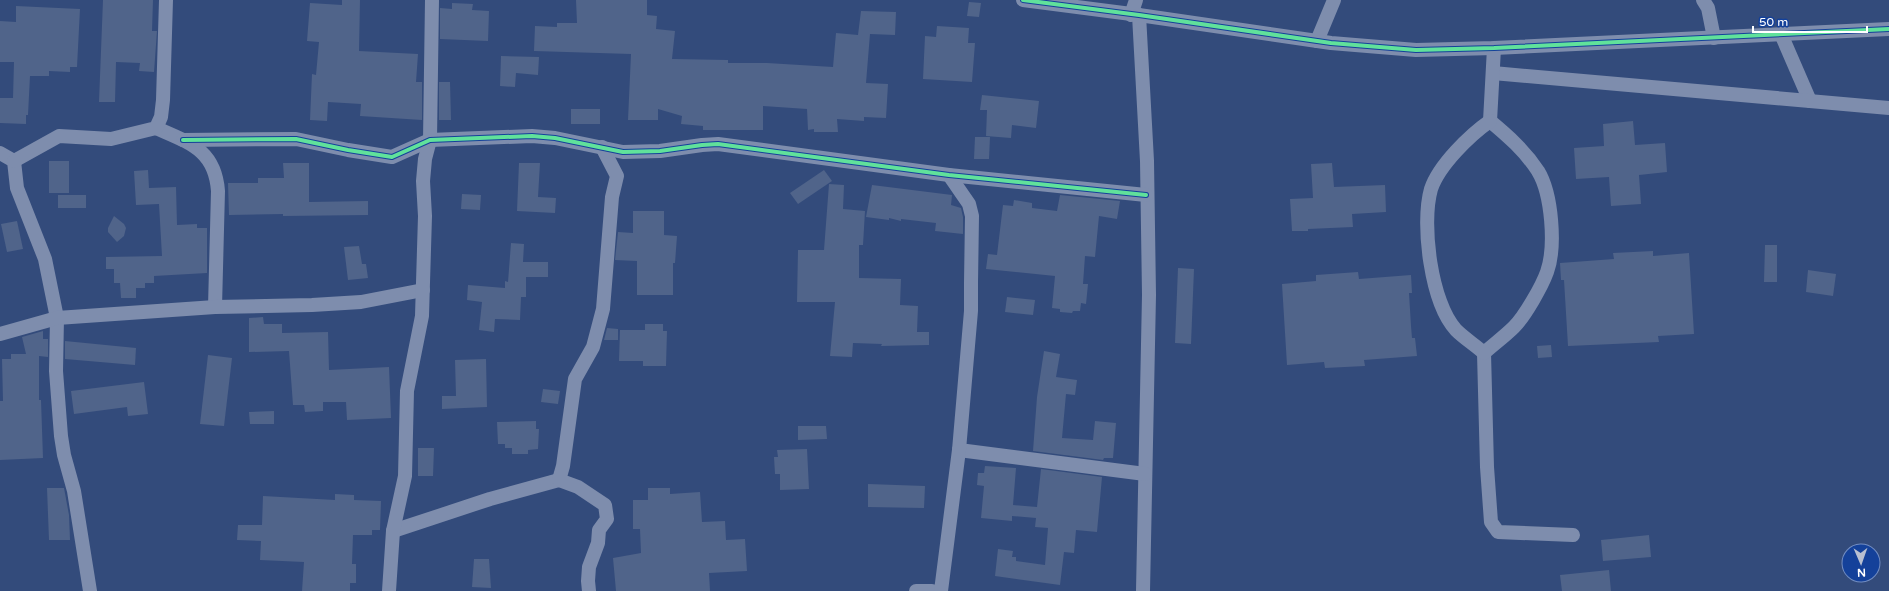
<svg xmlns="http://www.w3.org/2000/svg" width="1889" height="591" font-family="'Varela Round',sans-serif">
<style>
.building{fill:#50648a}
.lines{fill:none;stroke-linecap:round;stroke-linejoin:round}
.minor{stroke:#7e8dad;stroke-width:14}
.cycleway-casing{stroke:#14419a;stroke-width:6}
.cycleway{stroke:#60e19b;stroke-width:4}
</style>
<rect width="100%" height="100%" fill="#334b7b"/>
<g class="building">
<polygon points="103,0 153,0 152,31 157,31 154,72 139,71 140,63 116,62 115,102 99,102"/>
<polygon points="342,0 360,0 359,51 418,54 416,82 422,82 422,120 360,116 361,104 328,102 327,121 310,120 312,74 316,75 319,42 307,41 310,3 342,5"/>
<polygon points="576,0 647,0 647,15 657,16 656,29 675,31 672,59 728,60 728,63 767,63 833,67 836,33 858,35 861,11 896,12 895,35 870,34 866,83 888,84 886,118 864,117 864,121 837,119 838,132 814,132 814,129 808,130 807,109 763,106 763,130 703,130 703,126 681,124 682,116 658,109 658,120 628,120 631,54 534,51 535,26 557,27 557,23 577,23"/>
<polygon points="969,2 981,3 979,17 967,16"/>
<polygon points="452,3 473,4 472,10 489,11 488,41 440,39 440,8 452,9"/>
<polygon points="16,6 80,9 77,67 70,67 70,72 49,71 49,76 30,76 28,115 26,115 26,124 0,123 0,98 13,98 14,62 0,62 0,21 16,22"/>
<polygon points="937,26 969,28 968,43 975,43 972,82 923,79 925,36 936,37"/>
<polygon points="501,56 539,57 538,75 516,73 515,87 500,86"/>
<polygon points="439,82 450,82 451,120 439,120"/>
<polygon points="982,95 1039,101 1036,128 1012,125 1011,138 986,136 987,110 980,110"/>
<rect x="571" y="109" width="29" height="15"/>
<polygon points="1633,121 1635,145 1665,143 1667,172 1639,175 1641,204 1611,206 1609,177 1576,179 1574,148 1604,146 1603,124"/>
<polygon points="975,137 990,137 989,159 974,159"/>
<rect x="49" y="161" width="20" height="32"/>
<polygon points="283,163 309,163 309,202 368,201 368,215 283,216 283,214 229,215 228,183 258,183 258,178 284,178"/>
<polygon points="519,163 540,163 538,197 556,198 555,213 517,211"/>
<polygon points="1332,163 1334,187 1385,185 1386,212 1352,214 1353,227 1308,229 1308,231 1292,231 1290,199 1313,198 1311,164"/>
<polygon points="148,170 149,188 176,187 177,225 197,224 197,228 207,228 207,273 154,276 154,283 145,283 145,288 136,288 136,298 121,298 120,283 114,283 114,269 106,269 106,257 162,256 159,204 136,205 134,171"/>
<polygon points="824,170 832,181 798,204 790,193"/>
<polygon points="829,184 844,185 843,209 865,211 863,245 859,245 859,278 901,279 900,305 918,306 917,332 929,332 929,345 881,346 882,344 853,343 852,357 830,356 835,302 797,302 798,250 824,250"/>
<polygon points="872,185 952,195 951,205 961,208 963,217 963,234 935,231 936,223 901,219 901,221 889,218 889,220 866,217"/>
<polygon points="462,194 481,195 480,210 461,209"/>
<rect x="58" y="195" width="28" height="13"/>
<polygon points="1060,195 1120,201 1117,219 1099,216 1095,257 1085,256 1083,284 1088,284 1086,304 1081,303 1080,311 1073,311 1072,313 1060,312 1060,309 1052,308 1055,276 986,269 988,254 997,255 1003,205 1013,206 1014,200 1032,203 1032,208 1057,211"/>
<polygon points="633,211 664,211 664,235 677,236 675,263 673,263 673,295 637,295 637,261 615,260 618,232 633,233"/>
<polygon points="114,216 124,224 126,228 124,236 117,242 108,232 108,228"/>
<polygon points="17,221 23,249 7,252 1,224"/>
<polygon points="511,243 524,244 523,262 548,262 548,277 526,277 526,297 521,297 520,320 495,319 494,332 479,330 482,302 467,300 468,285 505,288 505,281 508,282"/>
<polygon points="1765,245 1777,245 1777,282 1764,282"/>
<polygon points="359,246 362,264 366,264 368,278 348,280 344,247"/>
<polygon points="1653,251 1653,256 1689,253 1694,334 1658,336 1659,342 1568,346 1564,280 1561,280 1560,263 1614,259 1613,253"/>
<polygon points="1178,268 1194,269 1191,344 1175,343"/>
<polygon points="1808,270 1836,274 1833,296 1806,292"/>
<polygon points="1358,272 1359,279 1411,275 1412,293 1409,293 1411,326 1412,338 1415,338 1417,356 1364,360 1365,366 1325,368 1324,362 1287,365 1282,284 1316,281 1316,275"/>
<polygon points="1007,297 1035,300 1033,315 1005,312"/>
<polygon points="263,317 264,324 282,324 282,333 328,332 329,370 389,367 391,418 347,420 346,402 323,402 323,411 305,412 304,405 293,405 289,351 249,352 249,318"/>
<polygon points="645,324 663,324 663,331 667,331 666,366 643,366 643,361 619,361 620,330 645,330"/>
<polygon points="607,328 618,329 618,340 604,340"/>
<polygon points="43,331 43,339 48,339 48,357 39,356 39,400 41,400 43,458 0,460 0,401 3,401 2,359 11,359 11,354 26,354 22,337"/>
<polygon points="65,341 136,348 135,365 65,359"/>
<polygon points="1551,345 1552,357 1538,358 1537,346"/>
<polygon points="1044,351 1060,354 1056,377 1077,380 1075,395 1066,394 1062,438 1093,440 1095,421 1116,423 1113,458 1104,458 1103,460 1033,451 1037,397"/>
<polygon points="208,355 232,358 224,426 200,424"/>
<polygon points="486,359 487,407 442,409 442,396 456,396 455,360"/>
<polygon points="144,382 148,414 128,416 127,407 74,414 71,391"/>
<polygon points="543,389 560,391 558,404 541,402"/>
<polygon points="274,411 274,424 250,424 249,412"/>
<polygon points="536,421 536,429 539,429 538,449 528,450 528,454 512,454 512,448 505,448 505,444 498,444 497,422"/>
<polygon points="798,426 826,426 827,439 798,440"/>
<polygon points="418,448 434,448 433,476 418,476"/>
<polygon points="807,449 809,489 780,490 780,474 775,474 774,457 778,457 777,450"/>
<polygon points="985,466 1016,468 1013,505 1037,507 1041,469 1102,477 1097,532 1076,530 1074,553 1064,552 1060,585 995,576 998,549 1013,551 1012,557 1016,557 1016,561 1045,565 1048,528 1035,527 1036,518 1012,516 1012,521 981,518 984,486 977,485 978,473 984,473"/>
<polygon points="868,484 925,486 924,508 868,507"/>
<polygon points="47,488 64,488 69,515 70,540 49,540"/>
<polygon points="648,488 670,488 670,494 700,492 702,522 725,521 726,540 745,539 747,571 709,573 710,591 616,591 613,558 641,553 640,529 633,529 633,500 648,500"/>
<polygon points="335,494 354,495 354,500 381,501 380,530 372,530 372,535 353,535 352,564 356,564 356,583 350,583 350,591 302,591 304,562 260,560 261,541 237,540 238,525 262,525 263,496 335,500"/>
<polygon points="1649,535 1651,557 1603,561 1601,540"/>
<polygon points="474,559 489,559 491,588 472,587"/>
<polygon points="1609,570 1611,591 1562,591 1560,575"/>
</g>
<g class="lines">
<g class="minor">
<polyline points="1023,0 1139,15 1331,43 1416,50 1494,48 1889,29"/>
<polyline points="1703,0 1708,8 1714,38"/>
<polyline points="1131,15 1136,0"/>
<polyline points="1139,15 1147,161 1149,295 1143,591"/>
<polyline points="1781,34 1810,101"/>
<polyline points="1317,41 1334,0"/>
<polyline points="1493,73 1889,108"/>
<path d="M1490 121C1508 136 1525 151 1538 171 1552 194 1556 247 1547 272 1542 286 1525 316 1514 327 1505 336 1494 344 1484 353L1487 467 1491 522 1498 532 1573 535"/>
<polyline points="1490,121 1494,48"/>
<path d="M156 128C190 143 215 150 218 191L215 307"/>
<polyline points="183,140 296,139 348,150 392,157 430,140 532,136 555,138 623,152 660,151 702,145 718,144 949,175 1146,195"/>
<polyline points="0,153 14,161 17,188 45,259 57,318 56,371 61,436 64,455 74,491 90,591"/>
<polyline points="14,161 59,136 111,139 156,128 161,117 163,100 166,0"/>
<polyline points="0,334 57,318 215,307 312,305 361,302 423,290"/>
<path d="M1484 353C1475 345 1464 338 1456 330 1431 303 1421 224 1431 189 1439 165 1470 135 1490 121"/>
<polyline points="959,450 1145,474"/>
<polyline points="393,531 490,499 559,480"/>
<polyline points="389,591 393,531 405,476 407,391 422,316 425,216 423,181 425,159 430,140 432,0"/>
<polyline points="589,591 588,581 589,567 598,543 599,530 607,519 605,505 578,487 559,480 563,466 575,379 593,347 603,309 612,197 617,176 602,147"/>
<polyline points="916,591 932,591"/>
<polyline points="941,591 959,450 971,311 971,283 972,216 969,204 949,175"/>
</g>
<defs>
<g id="cycleway">
<polyline points="1023,0 1139,15 1331,43 1416,50 1494,48 1889,29"/>
<polyline points="183,140 296,139 348,150 392,157 430,140 532,136 555,138 623,152 660,151 702,145 718,144 949,175 1146,195"/>
</g>
</defs>
<use href="#cycleway" class="cycleway-casing"/>
<use href="#cycleway" class="cycleway"/>
</g>
<g transform="translate(1861 563) rotate(178)"><circle r="19" fill="#14419a" stroke="#728dc2"/>
<path d="M0-3L7 15L0 10L-7 15Z" fill="#b8c0d1"/>
<text y="-6" font-size="11" font-weight="bold" text-anchor="middle" fill="#ffffff">N</text>
</g>
<path d="M1753 26v6h114v-6" fill="none" stroke="#ffffff" stroke-width="2"/>
<text x="1759" y="26" font-size="12" fill="#ffffff" stroke="#14419a" stroke-width="3" paint-order="stroke">50 m</text>
</svg>
